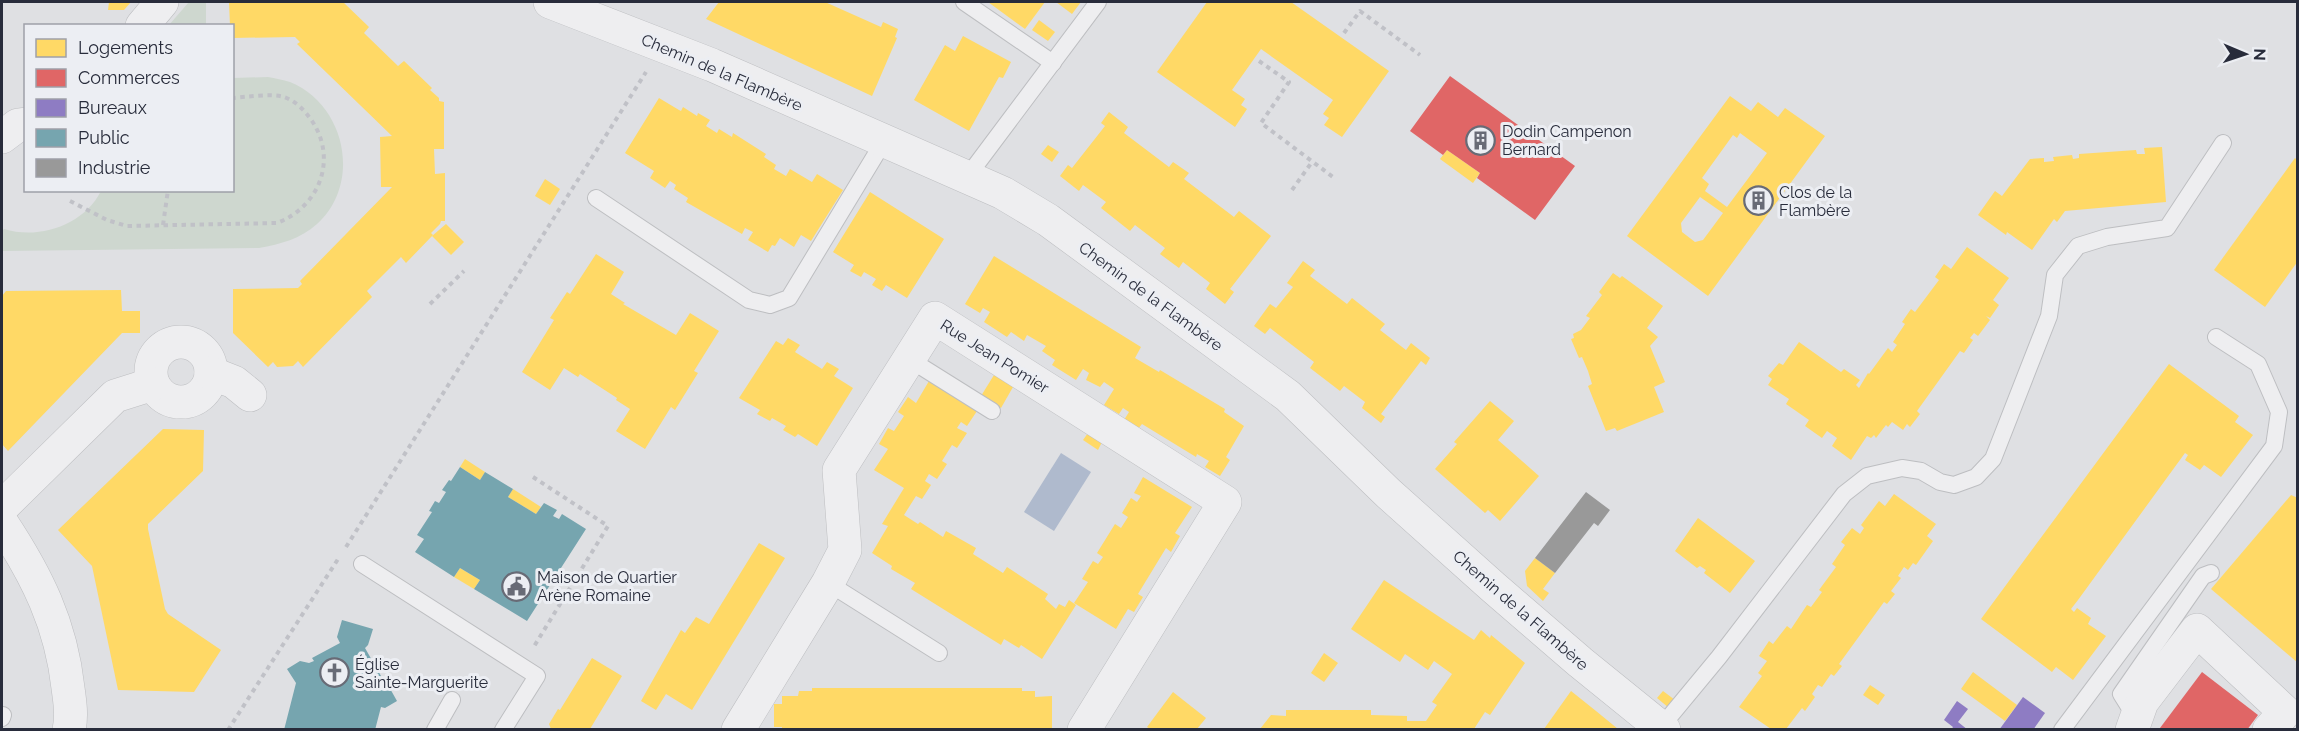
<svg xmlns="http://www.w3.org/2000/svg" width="2299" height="731" font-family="Raleway,sans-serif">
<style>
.green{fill:#ced7cf}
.water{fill:#afbacd}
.homes{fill:#ffd966;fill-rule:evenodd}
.shops{fill:#e06666}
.offices{fill:#8e7cc3}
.public{fill:#76a5af}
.industry{fill:#999}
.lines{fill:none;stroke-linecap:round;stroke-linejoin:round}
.service-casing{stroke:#bdbec1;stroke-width:18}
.minor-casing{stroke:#bdbec1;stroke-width:34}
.tertiary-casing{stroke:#bdbec1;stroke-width:34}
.path{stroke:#c0c1c7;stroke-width:4;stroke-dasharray:4.5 4.5;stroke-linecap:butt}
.service{stroke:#eeeef0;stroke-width:16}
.minor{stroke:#eeeef0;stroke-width:33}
.tertiary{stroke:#eeeef0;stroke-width:33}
.labels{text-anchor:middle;stroke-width:6;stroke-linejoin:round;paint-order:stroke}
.street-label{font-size:16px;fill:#282c3b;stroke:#eceef3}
.poi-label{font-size:16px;fill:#282c3b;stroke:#eceef3;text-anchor:start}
</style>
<rect width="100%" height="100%" fill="#dfe0e3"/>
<g class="green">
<polygon points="189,2 206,2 206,25 169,25"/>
<path d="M268 77C275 78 283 80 290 82 346 105 362 183 317 224 300 239 281 244 259 248L2 251V231L4 229C39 240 84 225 101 191L232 190 233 78Z"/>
</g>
<polygon class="water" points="1061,453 1091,472 1054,531 1024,512"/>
<g class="homes">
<polygon points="109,2 131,2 124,10 108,10"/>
<polygon points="229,2 343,2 369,27 364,33 398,66 404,61 432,88 430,90 439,98 439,101 444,102 444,149 434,149 435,174 445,173 445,221 441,221 440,224 431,233 433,235 406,263 401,257 367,291 372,297 303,367 298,361 293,366 277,367 273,362 268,367 233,333 233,289 298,288 302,284 300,281 392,187 381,187 380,137 392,136 297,44 300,42 295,37 232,38 232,26 230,26"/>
<polygon points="719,2 825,2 881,27 883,22 898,29 895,37 897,38 872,96 706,19"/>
<polygon points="988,2 1045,2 1025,29"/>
<polygon points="1056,2 1081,2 1072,14"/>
<polygon points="1207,2 1291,2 1389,71 1342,137 1324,125 1329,118 1323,114 1333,100 1261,49 1232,90 1245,99 1241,105 1247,109 1235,127 1157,72"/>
<polygon points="1039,20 1055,32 1048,41 1032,30"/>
<polygon points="963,36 1011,62 1003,78 999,77 969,131 914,100 945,45 955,51"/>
<path d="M1730 96 1751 111 1758 102 1778 117 1785 108 1825 136 1708 296 1627 236ZM1740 133 1767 153 1727 207 1705 191 1709 184 1702 178 1733 135 1737 138ZM1700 197 1723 213 1703 240 1695 242 1682 232 1681 223Z"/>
<polygon points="659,98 679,110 681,111 683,107 697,116 698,113 710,120 706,126 717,133 719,129 732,137 733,133 766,154 764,157 776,165 774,169 786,176 790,169 812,182 817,174 843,190 811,241 801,235 794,247 780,238 775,246 772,245 768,252 748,240 753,232 745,228 742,234 686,202 688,198 674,189 676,185 670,181 665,188 650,178 654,171 625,153"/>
<polygon points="1109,112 1128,127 1124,133 1169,167 1173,162 1189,173 1184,179 1234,217 1239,211 1271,236 1230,289 1234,292 1225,304 1206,289 1210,283 1183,262 1179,268 1160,254 1165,248 1135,225 1130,231 1101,208 1106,202 1083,185 1079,191 1060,176 1068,165 1072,168 1105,126 1101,123"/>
<polygon points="1048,145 1059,152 1052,162 1041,154"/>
<polygon points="2162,147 2166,202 2065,211 2057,222 2054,219 2032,250 2007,232 2006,235 1978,215 1995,191 2002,196 2030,159 2044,158 2044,162 2054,161 2053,157 2072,155 2073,159 2079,158 2079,154 2136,150 2137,154 2145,154 2144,148"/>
<polygon points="1447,150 1480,173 1473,183 1440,159"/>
<polygon points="2295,158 2298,161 2298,261 2265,307 2214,270"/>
<polygon points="545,179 560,189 550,205 535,196"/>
<polygon points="870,192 944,239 907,298 886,285 882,291 872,285 876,279 864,272 861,277 850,271 854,265 833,252"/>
<polygon points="446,224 464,242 451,255 432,236"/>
<polygon points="1967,247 2009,278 1993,300 1999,305 1990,318 1986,316 1990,320 1978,336 1974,333 1970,338 1973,340 1964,353 1960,351 1917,411 1920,414 1910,427 1907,424 1903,430 1892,422 1888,427 1886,425 1876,438 1874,435 1871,438 1867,436 1851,460 1832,446 1837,438 1827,431 1822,438 1805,426 1809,420 1786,404 1789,399 1768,385 1772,379 1768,376 1779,363 1783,365 1799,342 1841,372 1844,369 1860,380 1856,385 1859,388 1868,373 1869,374 1888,348 1892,352 1897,345 1893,342 1905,324 1902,322 1911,309 1915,312 1939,280 1935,277 1944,264 1951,269"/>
<polygon points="596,254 624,272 611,294 625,303 623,304 676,335 690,313 719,331 694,371 698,373 675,410 671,407 645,449 616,431 630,409 616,400 617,398 580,374 578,377 564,368 550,390 522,372 554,320 550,318 567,292 570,294"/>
<polygon points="994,256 1141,347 1135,358 1159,372 1160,370 1225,409 1224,412 1244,426 1226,457 1230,460 1220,476 1205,467 1209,461 1197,454 1196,457 1142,424 1138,429 1124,420 1129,412 1123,408 1119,414 1104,405 1114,389 1104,382 1100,387 1086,380 1089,373 1083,369 1076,380 1052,365 1055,360 1042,351 1046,346 1027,335 1024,341 1011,332 1007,337 984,322 990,312 983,308 980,313 965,304"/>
<polygon points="1303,261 1315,270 1310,276 1347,304 1352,298 1385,324 1380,330 1406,350 1411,343 1430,358 1426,365 1421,361 1381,414 1385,417 1381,423 1362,408 1365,402 1344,386 1340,391 1310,368 1314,362 1270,328 1265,334 1254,326 1270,304 1276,308 1293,287 1287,283"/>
<polygon points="1613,273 1620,278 1622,276 1663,306 1647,328 1658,337 1650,346 1665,382 1654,387 1664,412 1617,431 1615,428 1606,431 1588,386 1592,384 1588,371 1582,357 1579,358 1571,339 1574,338 1573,334 1581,330 1590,318 1586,316 1602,295 1599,292"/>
<polygon points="121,290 122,311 140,311 140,333 122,333 8,451 2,444 2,296 6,291"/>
<polygon points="788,338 800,345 795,352 822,369 827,362 839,369 834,376 853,388 817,446 798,434 795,437 783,430 786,426 772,418 770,421 757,414 760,410 739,398 776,341 783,345"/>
<polygon points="2169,364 2239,416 2235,422 2253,435 2221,477 2204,465 2200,470 2185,460 2188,455 2185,453 2078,600 2071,609 2074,612 2077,608 2091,618 2088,624 2106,636 2073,680 2056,667 2052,672 1981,619"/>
<polygon points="994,375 1013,387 1001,408 981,396"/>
<polygon points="929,381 977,411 967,426 961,422 957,428 967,433 957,448 952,445 942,461 947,464 937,479 929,474 925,481 931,485 922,499 916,496 904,515 918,524 920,522 943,537 946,531 976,548 973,554 1003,573 1007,567 1048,594 1045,599 1056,609 1059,604 1065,607 1069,600 1076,605 1042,659 1021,645 1019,648 1004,639 1001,645 911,589 915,583 891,569 892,566 872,553 888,526 882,524 904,488 874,470 888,449 879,444 888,428 894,431 904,416 898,412 908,397 916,403"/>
<polygon points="1490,401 1514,421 1498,440 1539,476 1500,521 1488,510 1485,513 1435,469 1457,444 1454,442"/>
<polygon points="163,429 204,430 203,471 148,524 148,529 165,609 168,614 221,650 194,692 118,690 92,566 58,530"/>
<polygon points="1088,433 1102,442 1098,450 1083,440"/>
<polygon points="465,459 485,472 480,480 460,467"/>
<polygon points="1143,477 1192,507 1175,533 1180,536 1171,552 1166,548 1138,594 1143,597 1134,612 1128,609 1116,629 1074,603 1088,582 1082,579 1093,561 1098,564 1103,557 1097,553 1115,524 1121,528 1128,517 1122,513 1131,498 1137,502 1141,496 1134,493"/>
<polygon points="513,489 541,507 536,514 508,497"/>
<polygon points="1894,494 1936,524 1927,536 1933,541 1916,565 1913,563 1908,570 1904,567 1898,576 1901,578 1891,591 1895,594 1887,604 1884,602 1839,664 1842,666 1834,676 1831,674 1822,687 1818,685 1812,694 1815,697 1805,711 1802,708 1786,729 1771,729 1739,707 1762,676 1758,673 1767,661 1759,656 1769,641 1773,644 1787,626 1791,629 1807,605 1811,607 1822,592 1819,590 1836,567 1832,564 1845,545 1841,542 1852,528 1860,534 1864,528 1861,525 1879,501 1885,506"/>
<polygon points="2291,495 2298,498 2298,663 2211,589"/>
<polygon points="1698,518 1755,561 1730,593 1704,573 1706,570 1700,566 1697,568 1675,551"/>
<polygon points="759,543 785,558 692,710 666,694 656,710 641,701 681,630 685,633 696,617 709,624"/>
<polygon points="1535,558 1555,573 1543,589 1549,593 1543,601 1527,586 1525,571"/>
<polygon points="460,568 480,580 474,589 454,577"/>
<polygon points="1384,580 1474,640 1481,630 1490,638 1491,635 1525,663 1490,715 1485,712 1474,729 1260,729 1271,715 1286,716 1286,710 1371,710 1371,715 1407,716 1407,721 1426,721 1437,705 1432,702 1452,674 1434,661 1428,670 1405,654 1400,662 1351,629"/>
<polygon points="1324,653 1338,663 1324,682 1311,673"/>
<polygon points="592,658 622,676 590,729 551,729 549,724 558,709 560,710"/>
<polygon points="1973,672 2017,705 2005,721 1961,689"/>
<polygon points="1870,685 1885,695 1878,705 1863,695"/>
<polygon points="812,688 1022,688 1022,691 1035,691 1035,697 1052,696 1052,729 782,729 782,727 774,727 774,704 782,704 782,696 798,696 799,691 812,691"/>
<polygon points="1571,691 1596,711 1618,729 1544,729"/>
<polygon points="1663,691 1675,700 1669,708 1657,698"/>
<polygon points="1173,692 1206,718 1197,729 1150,729 1147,727"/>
</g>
<g class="shops">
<polygon points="1450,76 1575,166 1535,220 1477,178 1480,173 1447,150 1443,155 1410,131"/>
<polygon points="2202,672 2258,715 2247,730 2162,730 2160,728"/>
</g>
<g class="offices">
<polygon points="2023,697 2045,713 2033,730 1999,730"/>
<polygon points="1957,701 1968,709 1958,722 1968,730 1951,730 1953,727 1944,720"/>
</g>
<g class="public">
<polygon points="460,467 480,480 485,472 513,489 508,497 536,514 544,503 557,510 553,516 559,519 562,514 586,529 527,621 474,589 480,580 460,568 454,577 415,552 424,539 417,535 432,512 429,511 435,501 439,503 446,492 442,490 449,480 451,481"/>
<polygon points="342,620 373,629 368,645 365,648 381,676 378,679 381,684 388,685 397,701 385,708 381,707 375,730 284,730 296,683 287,669 300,661 309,663 314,661 312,658 340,643 337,637"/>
</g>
<polygon class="industry" points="1586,492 1610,510 1598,526 1594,523 1555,573 1535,558"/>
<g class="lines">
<defs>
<g id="service">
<polyline points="964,2 1053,63"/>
<polyline points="967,177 1098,2"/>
<polyline points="596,198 749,300 770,305 789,298 884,141"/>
<polyline points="909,359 992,411"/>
<polyline points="362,564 537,676 503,730"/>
<polyline points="828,583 939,653"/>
<polyline points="2,718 3,715"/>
<polyline points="2136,718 2121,694 2203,576 2211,573"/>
<polyline points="1661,727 1719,657 1844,494 1867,476 1902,468 1921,471 1940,482 1954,485 1976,477 1993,459 2049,316 2055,275 2078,246 2107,237 2167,228 2223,143"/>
<polyline points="435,730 452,700"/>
<polyline points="2062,730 2274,446 2279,412 2258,364 2216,337"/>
</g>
<g id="minor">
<polyline points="142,26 162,2"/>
<polyline points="2,137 18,125 26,124"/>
<circle cx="181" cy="372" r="30"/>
<polyline points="211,373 234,382 250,395"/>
<polyline points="2,507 115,396 153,384"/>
<path d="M2 523C37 576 61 624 68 688 70 702 72 716 69 730"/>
<polyline points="738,730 828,583 845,550 839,470 935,318 1225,502 1084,730"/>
<polyline points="2132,730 2142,702 2197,630 2285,712 2269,730"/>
</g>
<polyline id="tertiary" points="550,2 712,65 1003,193 1048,220 1288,396 1388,493 1493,587 1580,662 1664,730"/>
</defs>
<use href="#service" class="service-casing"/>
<use href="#minor" class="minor-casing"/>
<use href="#tertiary" class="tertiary-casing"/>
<g class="path">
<polyline points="1344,33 1360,11 1420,55"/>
<polyline points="1259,61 1289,82 1261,123 1333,177"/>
<polyline points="1292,190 1312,162"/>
<path d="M70 201 107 220 127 226 277 223C319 207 338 160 312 121 305 111 296 101 284 97 272 93 246 97 232 98"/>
<polyline points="163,225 168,190"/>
<polyline points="430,304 464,271"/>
<polyline points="533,477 608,526 533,648"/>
<polyline points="346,547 646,72"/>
<polyline points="228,730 340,556"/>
</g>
<use href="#service" class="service"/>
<use href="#minor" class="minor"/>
<use href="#tertiary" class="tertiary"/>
</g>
<defs>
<symbol id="building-ring" viewBox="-11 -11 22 22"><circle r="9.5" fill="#eceef3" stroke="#686b76" stroke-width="1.5"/><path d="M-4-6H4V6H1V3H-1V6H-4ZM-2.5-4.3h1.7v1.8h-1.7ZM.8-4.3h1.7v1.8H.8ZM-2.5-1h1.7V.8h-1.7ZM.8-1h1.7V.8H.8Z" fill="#686b76"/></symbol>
<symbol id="civic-ring" viewBox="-11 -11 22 22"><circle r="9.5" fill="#eceef3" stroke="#686b76" stroke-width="1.5"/><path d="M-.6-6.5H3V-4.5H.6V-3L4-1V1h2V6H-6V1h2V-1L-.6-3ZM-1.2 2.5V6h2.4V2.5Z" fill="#686b76"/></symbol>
<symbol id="church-ring" viewBox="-11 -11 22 22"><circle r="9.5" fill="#eceef3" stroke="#686b76" stroke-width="1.5"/><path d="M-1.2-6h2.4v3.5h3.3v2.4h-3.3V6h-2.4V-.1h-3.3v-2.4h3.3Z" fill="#686b76"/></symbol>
</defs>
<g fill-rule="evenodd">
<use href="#building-ring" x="1464" y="124" width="33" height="33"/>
<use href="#building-ring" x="1742" y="184" width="33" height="33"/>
<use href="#civic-ring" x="500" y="570" width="33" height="33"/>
<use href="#church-ring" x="318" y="656" width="33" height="33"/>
</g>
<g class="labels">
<g class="street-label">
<text transform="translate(722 72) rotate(23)" y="6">Chemin de la Flambère</text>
<text transform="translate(1151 296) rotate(36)" y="6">Chemin de la Flambère</text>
<text transform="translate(995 356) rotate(32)" y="6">Rue Jean Pomier</text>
<text transform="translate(1521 610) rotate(41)" y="6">Chemin de la Flambère</text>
</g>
<g class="poi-label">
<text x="1502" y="137">Dodin Campenon<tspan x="1502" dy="18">Bernard</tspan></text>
<text x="1779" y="198">Clos de la<tspan x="1779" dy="18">Flambère</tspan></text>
<text x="537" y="583">Maison de Quartier<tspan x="537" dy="18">Arène Romaine</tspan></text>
<text x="355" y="670">Église<tspan x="355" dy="18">Sainte-Marguerite</tspan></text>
</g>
</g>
<rect width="2299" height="731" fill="none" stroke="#282c3b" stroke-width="6"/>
<rect x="24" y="24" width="210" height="168" fill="#eceef3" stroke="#9ea0a9" stroke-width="1.5"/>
<rect x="36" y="39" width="30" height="18" fill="#ffd966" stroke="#9ea0a9" stroke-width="1.5"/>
<text x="78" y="54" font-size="18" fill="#282c3b">Logements</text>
<rect x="36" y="69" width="30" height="18" fill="#e06666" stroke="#9ea0a9" stroke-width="1.5"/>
<text x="78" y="84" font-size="18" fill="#282c3b">Commerces</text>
<rect x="36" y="99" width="30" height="18" fill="#8e7cc3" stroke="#9ea0a9" stroke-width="1.5"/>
<text x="78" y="114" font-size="18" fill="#282c3b">Bureaux</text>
<rect x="36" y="129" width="30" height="18" fill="#76a5af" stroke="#9ea0a9" stroke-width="1.5"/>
<text x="78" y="144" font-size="18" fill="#282c3b">Public</text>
<rect x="36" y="159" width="30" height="18" fill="#999999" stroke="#9ea0a9" stroke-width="1.5"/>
<text x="78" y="174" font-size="18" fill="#282c3b">Industrie</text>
<g transform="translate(2245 54) rotate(92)" stroke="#eceef3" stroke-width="4.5" paint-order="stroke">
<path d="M0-4.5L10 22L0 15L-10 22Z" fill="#282c3b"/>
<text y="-9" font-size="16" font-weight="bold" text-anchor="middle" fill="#282c3b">N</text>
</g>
</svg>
